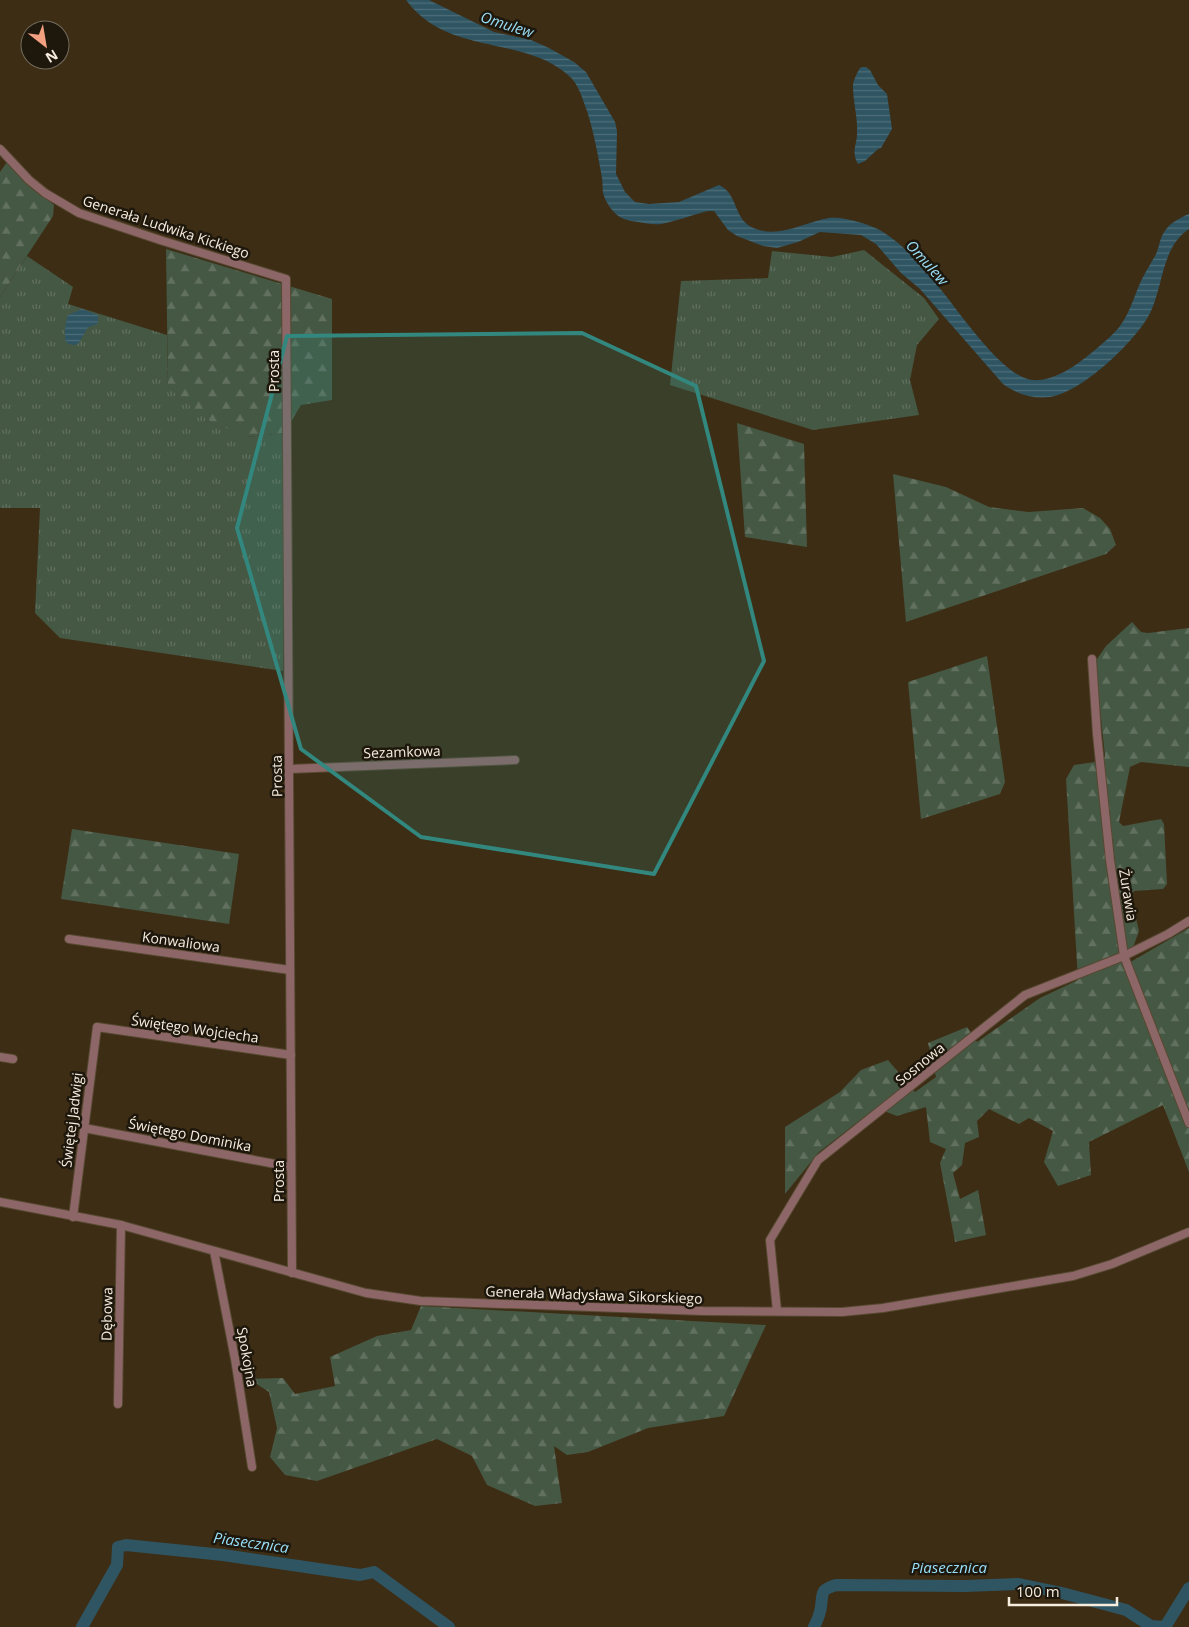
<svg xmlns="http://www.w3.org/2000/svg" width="1189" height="1627" font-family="'Open Sans',sans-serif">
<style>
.grass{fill:url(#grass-tufts)}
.forest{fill:url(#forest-firs)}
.water{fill:url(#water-rules)}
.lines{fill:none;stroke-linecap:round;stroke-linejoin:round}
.river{stroke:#2f5563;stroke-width:12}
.minor-casing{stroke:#574831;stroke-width:10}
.minor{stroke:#8d6767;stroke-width:8}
.marked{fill:#32887f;fill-opacity:0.2;stroke:#32887f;stroke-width:4;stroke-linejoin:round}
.labels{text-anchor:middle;stroke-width:5;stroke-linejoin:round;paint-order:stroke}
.street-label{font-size:14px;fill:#f7edde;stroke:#1e170c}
.water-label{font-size:15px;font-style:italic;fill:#98def9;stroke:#1e170c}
</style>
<defs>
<pattern id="grass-tufts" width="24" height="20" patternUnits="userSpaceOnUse" patternTransform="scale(1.25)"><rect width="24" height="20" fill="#455844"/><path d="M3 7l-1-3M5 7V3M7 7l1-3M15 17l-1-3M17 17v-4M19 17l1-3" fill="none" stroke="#61705f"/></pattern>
<pattern id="forest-firs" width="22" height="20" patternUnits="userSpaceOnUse" patternTransform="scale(1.25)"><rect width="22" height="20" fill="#455844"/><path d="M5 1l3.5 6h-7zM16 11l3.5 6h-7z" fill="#61705f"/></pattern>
<pattern id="water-rules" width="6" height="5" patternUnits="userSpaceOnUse" patternTransform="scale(1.25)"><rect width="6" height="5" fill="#2f5563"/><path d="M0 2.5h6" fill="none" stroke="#4e6e79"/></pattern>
</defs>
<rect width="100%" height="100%" fill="#3d2d15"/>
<g class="grass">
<polygon points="864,250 924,298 939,319 917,345 910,380 919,415 813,430 670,385 681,281 768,278 772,251 832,257"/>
<polygon points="27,256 73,287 68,304 167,335 168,387 247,437 284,433 283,671 60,638 35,613 40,508 0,508 0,297"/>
</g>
<g class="forest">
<polygon points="7,162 28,183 54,205 53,216 0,297 0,172"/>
<polygon points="166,249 332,299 332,400 301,405 284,433 247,437 206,419 168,387"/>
<polygon points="737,423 804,444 807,547 745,537"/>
<polygon points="893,474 946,487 989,507 1029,512 1083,508 1100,518 1110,529 1116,545 1106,554 906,622"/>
<polygon points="1132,622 1141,632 1148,633 1189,628 1189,767 1141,762 1130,767 1119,822 1123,826 1161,819 1164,824 1167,884 1163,889 1134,891 1131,897 1139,931 1127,964 1189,928 1189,1172 1163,1105 1089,1142 1091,1175 1058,1186 1044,1162 1053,1131 1029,1118 1019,1124 989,1109 977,1121 979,1137 965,1143 962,1165 953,1173 960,1199 978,1190 986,1235 955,1242 940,1163 946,1149 930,1142 926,1107 897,1116 876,1108 819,1152 785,1194 785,1127 840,1092 861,1070 888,1060 915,1092 936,1077 928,1043 967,1027 977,1042 1040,998 1078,980 1066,779 1074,765 1102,761 1105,756 1095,662 1106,646"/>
<polygon points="987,656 1005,782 1000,794 921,819 908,682"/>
<polygon points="72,829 239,854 229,924 61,899"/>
<polygon points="421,1306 766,1325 724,1416 648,1428 588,1452 567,1455 554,1446 562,1503 535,1506 487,1485 472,1456 437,1439 317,1481 285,1475 270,1457 277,1428 269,1392 249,1379 283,1378 295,1394 335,1386 330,1357 377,1336 411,1330"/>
</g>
<g class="water">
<path d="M406 0H429L494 32 531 40 549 48 574 62 586 72 615 122 617 131 616 174 625 192 635 202 649 204 679 202 719 185C740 195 732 221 756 229 780 238 805 222 829 218 842 216 873 225 883 232 906 246 925 270 942 291 960 313 1003 377 1032 380 1055 382 1078 364 1095 350 1104 342 1116 333 1122 323 1131 310 1135 293 1142 279 1146 271 1151 263 1155 256 1159 249 1159 241 1163 234 1168 224 1179 218 1189 214V229C1160 248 1164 289 1148 317 1132 344 1082 392 1050 397 1032 399 1017 394 1003 384L920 289 901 273 876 244 861 235 820 232 798 242 777 248 763 246 737 236 728 230 714 211H708C692 215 677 221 661 224 653 225 645 223 638 222 629 221 620 219 614 212 610 208 606 202 604 196 602 191 603 184 602 178 598 155 594 133 587 111 582 98 579 84 568 75 522 35 447 56 406 0Z"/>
<path d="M862 67H866L870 70 878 85 887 94 892 129 881 148 878 149 865 161 858 164C851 150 857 146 857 133 858 118 853 102 853 86 853 81 857 73 860 68Z"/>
<path d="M82 309 98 315V323C94 326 90 325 87 329 80 338 80 351 66 342 64 333 65 324 68 315Z"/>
</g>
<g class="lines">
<g class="river">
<polyline points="82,1627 117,1565 118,1547 126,1545 223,1555 360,1575 374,1572 449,1627"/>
<path d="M814 1627C817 1621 820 1614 821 1607 823 1592 820 1590 836 1585L965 1586 1019 1584 1062 1593 1126 1610 1151 1626 1165 1627 1189 1588"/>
</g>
<defs>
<g id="minor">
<polyline points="0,149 29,180 45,193 79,213 160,240 286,279 292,1273"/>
<polyline points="1092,659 1097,734 1110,860 1124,956 1189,1123"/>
<polyline points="289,769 515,760"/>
<polyline points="69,939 290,970"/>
<polyline points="0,1057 13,1059"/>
<polyline points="84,1128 291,1167"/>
<polyline points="0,1202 121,1225 366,1293 421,1301 703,1311 842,1312 883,1308 1073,1276 1112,1264 1189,1232"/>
<polyline points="73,1217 97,1027 291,1055"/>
<polyline points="214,1251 235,1359 252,1467"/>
<polyline points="777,1311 770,1240 818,1160 1025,995 1124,956 1168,934 1189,921"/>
<polyline points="118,1404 121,1225"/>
</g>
</defs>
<use href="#minor" class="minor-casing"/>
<use href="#minor" class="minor"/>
</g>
<path class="marked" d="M582 333 696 386 764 661 654 874 421 837 301 749 237 528 287 336Z"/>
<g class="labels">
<g class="street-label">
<text transform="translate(166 227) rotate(18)" y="5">Generała Ludwika Kickiego</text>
<text transform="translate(274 371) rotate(-90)" y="5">Prosta</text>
<text transform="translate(402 752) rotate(-2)" y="5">Sezamkowa</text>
<text transform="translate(277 776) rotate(-91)" y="5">Prosta</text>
<text transform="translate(1128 895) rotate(81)" y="5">Żurawia</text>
<text transform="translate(181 942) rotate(8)" y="5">Konwaliowa</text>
<text transform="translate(195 1029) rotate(8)" y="5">Świętego Wojciecha</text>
<text transform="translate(920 1064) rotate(-39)" y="5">Sosnowa</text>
<text transform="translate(72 1120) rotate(-83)" y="5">Świętej Jadwigi</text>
<text transform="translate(190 1135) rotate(11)" y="5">Świętego Dominika</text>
<text transform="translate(279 1181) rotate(-90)" y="5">Prosta</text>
<text transform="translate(594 1295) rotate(2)" y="5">Generała Władysława Sikorskiego</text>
<text transform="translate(107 1314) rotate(-89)" y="5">Dębowa</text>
<text transform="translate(247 1357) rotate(80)" y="5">Spokojna</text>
</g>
<g class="water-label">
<text transform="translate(507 25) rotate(18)" y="5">Omulew</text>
<text transform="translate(927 263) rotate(48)" y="5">Omulew</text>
<text transform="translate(251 1543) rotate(8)" y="5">Piasecznica</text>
<text x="949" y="1573">Piasecznica</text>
</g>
</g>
<g transform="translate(45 45) rotate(149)"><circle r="24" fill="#1e170c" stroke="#756d60"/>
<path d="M0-4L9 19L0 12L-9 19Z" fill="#f2a080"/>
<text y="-8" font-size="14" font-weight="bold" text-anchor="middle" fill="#f7edde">N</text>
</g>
<path d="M1009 1597v8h108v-8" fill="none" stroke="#f7edde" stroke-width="2.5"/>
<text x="1016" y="1597" font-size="15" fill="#f7edde" stroke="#1e170c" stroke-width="4" paint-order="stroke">100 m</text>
</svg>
